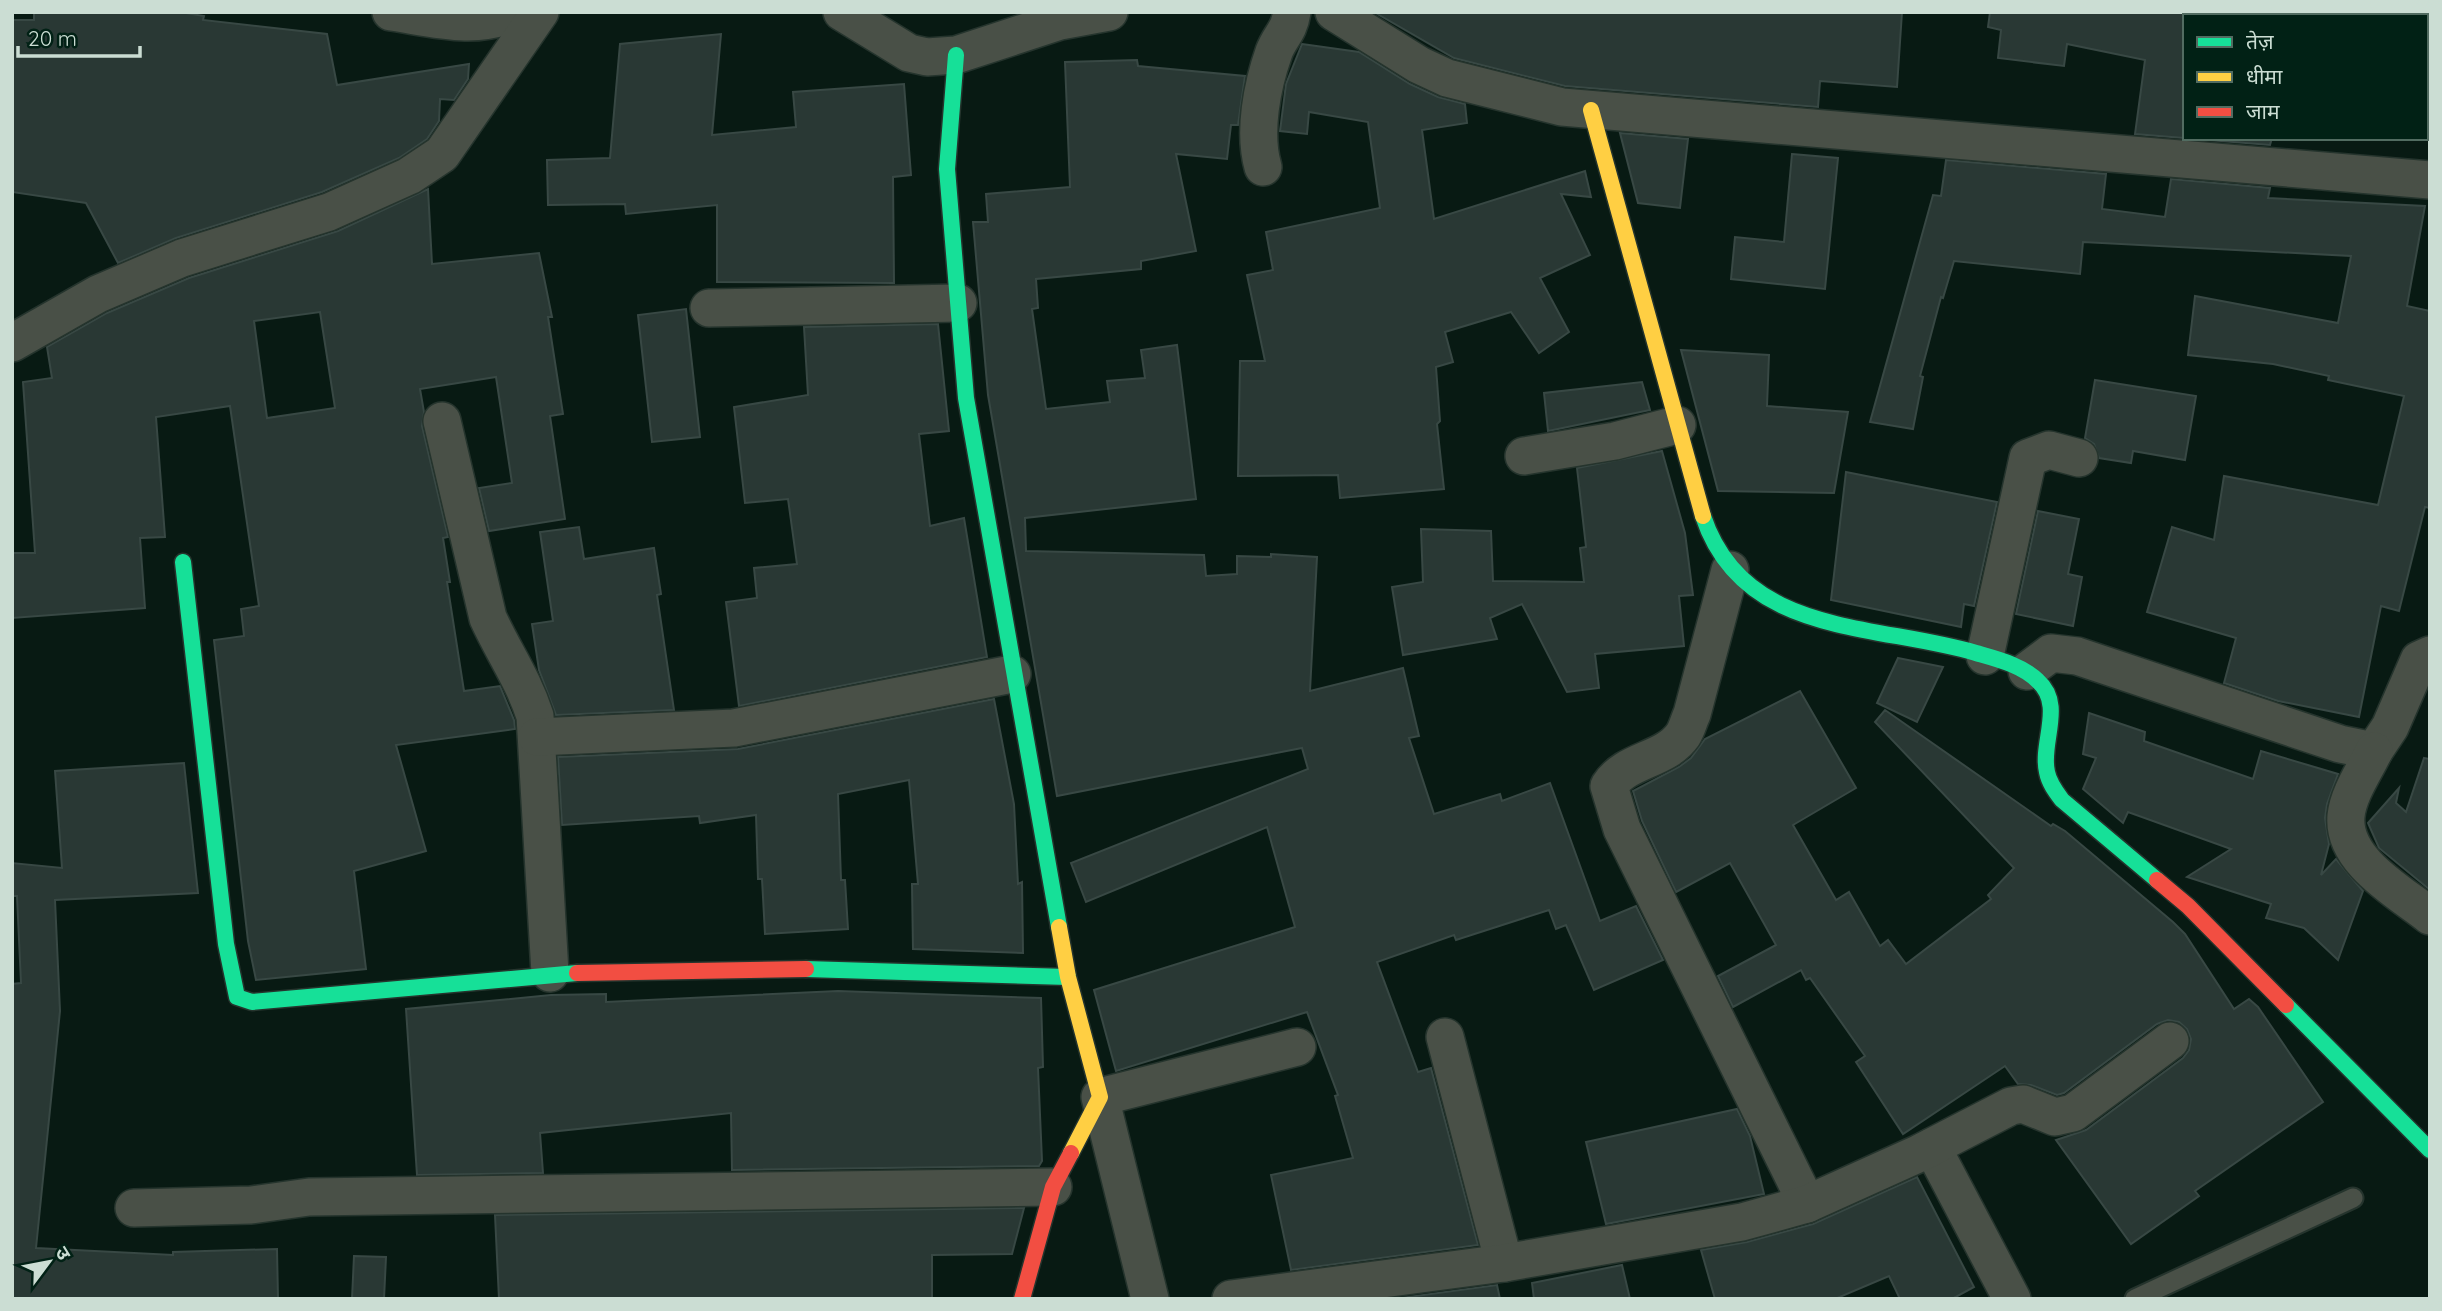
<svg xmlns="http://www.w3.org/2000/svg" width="2442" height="1311" font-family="Quicksand,'Noto Sans Devanagari',sans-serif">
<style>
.building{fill:#293834;stroke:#384844;stroke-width:2;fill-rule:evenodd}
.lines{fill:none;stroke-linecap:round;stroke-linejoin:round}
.lane-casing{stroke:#25342d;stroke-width:23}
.street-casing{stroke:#25342d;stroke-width:40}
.fast-casing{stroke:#25342d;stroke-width:19}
.slow-casing{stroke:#25342d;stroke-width:19}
.jam-casing{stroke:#25342d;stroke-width:19}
.lane{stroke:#495047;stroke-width:19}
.street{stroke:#495047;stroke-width:37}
.fast{stroke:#16e098;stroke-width:16}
.slow{stroke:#ffcf43;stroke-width:16}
.jam{stroke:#f24e42;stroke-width:16}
</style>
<rect width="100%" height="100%" fill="#081a13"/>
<g class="building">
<polygon points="34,12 180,12 204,16 203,20 327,34 337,85 469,64 468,79 454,100 440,99 439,121 427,139 399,158 322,192 176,238 118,263 86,203 12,192 12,20 34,20"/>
<polygon points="1374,12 1902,12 1897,87 1820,81 1818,107 1565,86 1454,58"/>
<polygon points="1990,12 2185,12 2185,138 2272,138 2270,145 2135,134 2145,60 2067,44 2064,66 1998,58 2001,30 1988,27"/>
<polygon points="721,34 712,135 796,127 793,92 904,84 911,175 893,177 894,283 717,282 717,205 626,214 625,204 548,205 547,160 610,158 620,44"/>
<polygon points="1302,44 1359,52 1410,84 1438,97 1465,104 1467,123 1422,130 1434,219 1585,171 1591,197 1561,194 1590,255 1540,278 1569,332 1539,353 1511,312 1445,332 1453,362 1436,367 1440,421 1437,424 1444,489 1340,498 1338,475 1238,476 1240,361 1265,361 1247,275 1273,270 1266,232 1380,208 1368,122 1309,112 1307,134 1280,131 1286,84"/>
<polygon points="1137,60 1138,66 1245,76 1238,125 1231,125 1227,159 1176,154 1196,251 1141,261 1141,269 1036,279 1038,308 1032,309 1046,409 1110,402 1107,381 1145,378 1141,350 1177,345 1196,499 1025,518 1026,551 1204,555 1206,576 1237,574 1237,556 1271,557 1271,554 1317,557 1310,691 1403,668 1419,736 1409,738 1434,814 1500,794 1502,801 1550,783 1600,921 1636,906 1663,960 1594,990 1566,925 1556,929 1549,910 1456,940 1454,935 1377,962 1418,1072 1431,1068 1478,1245 1291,1270 1271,1175 1353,1158 1335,1096 1338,1095 1307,1012 1116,1071 1094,990 1295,927 1267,827 1086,902 1071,863 1308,769 1302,748 1057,796 988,395 973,222 988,222 986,194 1070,187 1065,62"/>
<polygon points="1620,133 1688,139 1680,208 1638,203"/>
<polygon points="1792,154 1838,158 1825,289 1731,279 1735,237 1784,242"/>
<polygon points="1946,160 2106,174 2102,209 2165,217 2171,179 2270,188 2268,198 2425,206 2407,306 2430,311 2430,508 2425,507 2399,611 2381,606 2359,717 2278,701 2224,683 2236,638 2147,612 2172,527 2214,540 2224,476 2378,505 2404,396 2328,380 2329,376 2273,364 2188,355 2195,296 2338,323 2351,256 2083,242 2080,274 1954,261 1943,298 1941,297 1920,376 1923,377 1913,429 1870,422 1933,195 1941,196"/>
<path d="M428 189 432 264 539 253 552 317H548L563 414 550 416 565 519 489 531 479 488 512 483 496 377 420 389 424 412 422 426 448 537 443 538 450 582H447L464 691 500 686 514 720 515 729 396 745 426 851 354 871 366 969 256 980 248 941 214 640 244 636 241 609 259 606 230 406 156 417 165 537 140 538 145 608 12 618V553H35L23 382 52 378 47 347 107 313 189 278 338 231ZM320 312 335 408 267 418 254 321Z"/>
<polygon points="686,309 700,437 652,442 638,315"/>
<polygon points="938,324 949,431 919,434 930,526 964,518 987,657 739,706 726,602 757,598 754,568 797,564 788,499 745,503 734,407 808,395 804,327"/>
<polygon points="1681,350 1769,355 1767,406 1848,412 1834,493 1718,491"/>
<polygon points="2095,380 2196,396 2185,460 2133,451 2131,463 2099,458 2094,444 2085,438"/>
<polygon points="1642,382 1650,410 1548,431 1544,393"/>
<polygon points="1662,451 1685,533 1693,595 1679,596 1684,646 1595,654 1599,688 1567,692 1522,604 1490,618 1497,639 1403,655 1392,587 1423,582 1421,529 1491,531 1493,581 1584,582 1580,548 1586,547 1577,468"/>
<polygon points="1846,472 1997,502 1974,606 1964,604 1961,627 1831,600"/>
<polygon points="2038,511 2079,519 2068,574 2082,577 2073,626 2016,614"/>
<polygon points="579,527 584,559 654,548 661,594 657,595 674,710 556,715 539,670 532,624 553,621 540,532"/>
<polygon points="1898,658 1943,667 1917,722 1877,703"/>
<polygon points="1800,691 1856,788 1793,825 1836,900 1849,892 1880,946 1888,940 1906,964 1991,899 1988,895 2014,868 1875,722 1885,710 2051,826 2053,824 2065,831 2173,922 2185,934 2234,1009 2249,999 2258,1007 2323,1102 2195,1191 2199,1196 2131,1244 2056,1140 2086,1130 2183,1058 2189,1050 2191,1039 2187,1029 2179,1022 2168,1020 2157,1024 2064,1093 2057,1095 2031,1085 2018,1084 2005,1066 1903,1134 1856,1062 1865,1056 1810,978 1806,980 1801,970 1733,1007 1718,976 1776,945 1730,863 1676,892 1642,821 1633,791 1679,767 1691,758 1705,739"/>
<polygon points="994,699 1014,804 1018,884 1022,882 1023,953 913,949 912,884 918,884 909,780 838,794 841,880 845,880 848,929 765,934 762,879 758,879 756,815 700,823 699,816 562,825 558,757 738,749"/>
<polygon points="2089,713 2145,732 2144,741 2253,779 2261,751 2338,774 2327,804 2325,818 2329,844 2321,875 2336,859 2363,891 2338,960 2304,928 2266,918 2271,904 2187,877 2231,849 2128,812 2123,823 2083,789 2096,758 2083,754"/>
<polygon points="2424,758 2430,759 2430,890 2379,848 2368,823 2399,788 2396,803 2406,812"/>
<polygon points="184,763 198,893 55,900 60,1011 36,1248 173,1255 173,1252 277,1249 278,1299 12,1299 12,984 21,983 17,896 12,896 12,863 62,868 55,771"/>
<polygon points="838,991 1041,998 1043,1067 1038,1068 1042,1161 1039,1166 732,1170 731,1113 540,1133 543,1173 417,1175 406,1009 551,995 606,994 606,1002"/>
<polygon points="1737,1109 1750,1136 1764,1194 1606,1224 1586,1142"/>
<polygon points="1917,1177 1974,1287 1952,1299 1900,1299 1889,1276 1835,1299 1715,1299 1701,1250 1747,1242 1813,1224"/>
<polygon points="1024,1208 1012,1254 932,1255 932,1299 499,1299 495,1215"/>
<polygon points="354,1256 386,1257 384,1299 352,1299"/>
<polygon points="1622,1265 1630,1299 1534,1299 1532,1283"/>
<polygon points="1497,1285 1500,1299 1394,1299"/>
</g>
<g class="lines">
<defs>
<polyline id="lane" points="2135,1299 2353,1198"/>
<g id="street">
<path d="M391 12C432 18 477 31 514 12"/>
<polyline points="842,12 909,53 927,57 956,55 1060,21 1109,12"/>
<polyline points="1334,12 1419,65 1447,78 1562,107 2430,180"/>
<path d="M1263 167C1253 132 1262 86 1274 52 1280 36 1289 32 1292 12"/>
<polyline points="709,308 958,303"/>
<polyline points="12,343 98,294 182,258 329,212 409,176 442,154 540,12"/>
<path d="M442 421 488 618C504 653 523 679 535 716L550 973"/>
<polyline points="1524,456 1615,441 1677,425"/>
<path d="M1730 570 1692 714C1689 720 1687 729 1683 735 1665 761 1626 759 1609 786L1622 829 1807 1204"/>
<polyline points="1985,656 2028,458 2049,450 2079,458"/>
<polyline points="2027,671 2051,653 2077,656 2340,744 2374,751 2390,727 2419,660 2430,655"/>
<polyline points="537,737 734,728 1012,674"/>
<path d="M2374 751C2365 770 2348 794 2346 816 2342 861 2400 892 2430 916"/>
<polyline points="1445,1037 1504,1263"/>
<polyline points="1932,1147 2012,1299"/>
<polyline points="134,1208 251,1205 309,1197 1053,1187"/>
<polyline points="1150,1299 1100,1097 1297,1047"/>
<polyline points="1231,1299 1504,1263 1742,1222 1807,1204 1920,1153 2011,1106 2023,1104 2055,1117 2073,1113 2170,1041"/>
</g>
<g id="fast">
<polyline points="956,55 947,169 966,398 1059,927"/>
<path d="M1703 516C1743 637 1874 623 1976 653 1997 659 2022 665 2038 681 2065 705 2040 743 2047 772 2049 783 2056 792 2062 800L2157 880"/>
<polyline points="183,562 226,944 237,997 252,1002 577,973"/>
<polyline points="806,969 1068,977"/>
<polyline points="2286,1005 2430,1150"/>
</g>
<g id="slow">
<polyline points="1591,110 1703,516"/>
<polyline points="1059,927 1068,977 1100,1097 1071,1153"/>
</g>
<g id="jam">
<polyline points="2157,880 2188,906 2286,1005"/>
<polyline points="577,973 806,969"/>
<polyline points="1022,1299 1053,1187 1071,1153"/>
</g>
</defs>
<use href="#lane" class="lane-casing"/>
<use href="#street" class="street-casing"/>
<use href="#fast" class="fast-casing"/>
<use href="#slow" class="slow-casing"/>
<use href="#jam" class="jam-casing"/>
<use href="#lane" class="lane"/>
<use href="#street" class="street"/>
<use href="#fast" class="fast"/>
<use href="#slow" class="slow"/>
<use href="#jam" class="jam"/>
</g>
<rect width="2442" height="1311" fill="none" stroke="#cbddd3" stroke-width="28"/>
<rect x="2183" y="14" width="245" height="126" fill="#012115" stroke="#526c61" stroke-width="2"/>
<rect x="2197" y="37" width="35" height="10" fill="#16e098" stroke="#526c61" stroke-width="2"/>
<text x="2246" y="49" font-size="21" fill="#cbddd3">तेज़</text>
<rect x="2197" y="72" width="35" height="10" fill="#ffcf43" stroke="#526c61" stroke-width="2"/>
<text x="2246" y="84" font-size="21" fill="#cbddd3">धीमा</text>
<rect x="2197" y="107" width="35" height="10" fill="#f24e42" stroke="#526c61" stroke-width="2"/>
<text x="2246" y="119" font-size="21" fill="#cbddd3">जाम</text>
<g transform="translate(49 1262) rotate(58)" stroke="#012115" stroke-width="5" paint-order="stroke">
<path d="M0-5L12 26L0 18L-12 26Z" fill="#cbddd3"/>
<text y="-10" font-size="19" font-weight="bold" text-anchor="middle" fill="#cbddd3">उ</text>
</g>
<path d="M18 46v10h122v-10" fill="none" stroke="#cbddd3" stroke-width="3.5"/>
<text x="28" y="46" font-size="21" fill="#cbddd3" stroke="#012115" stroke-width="5" paint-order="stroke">20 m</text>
</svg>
